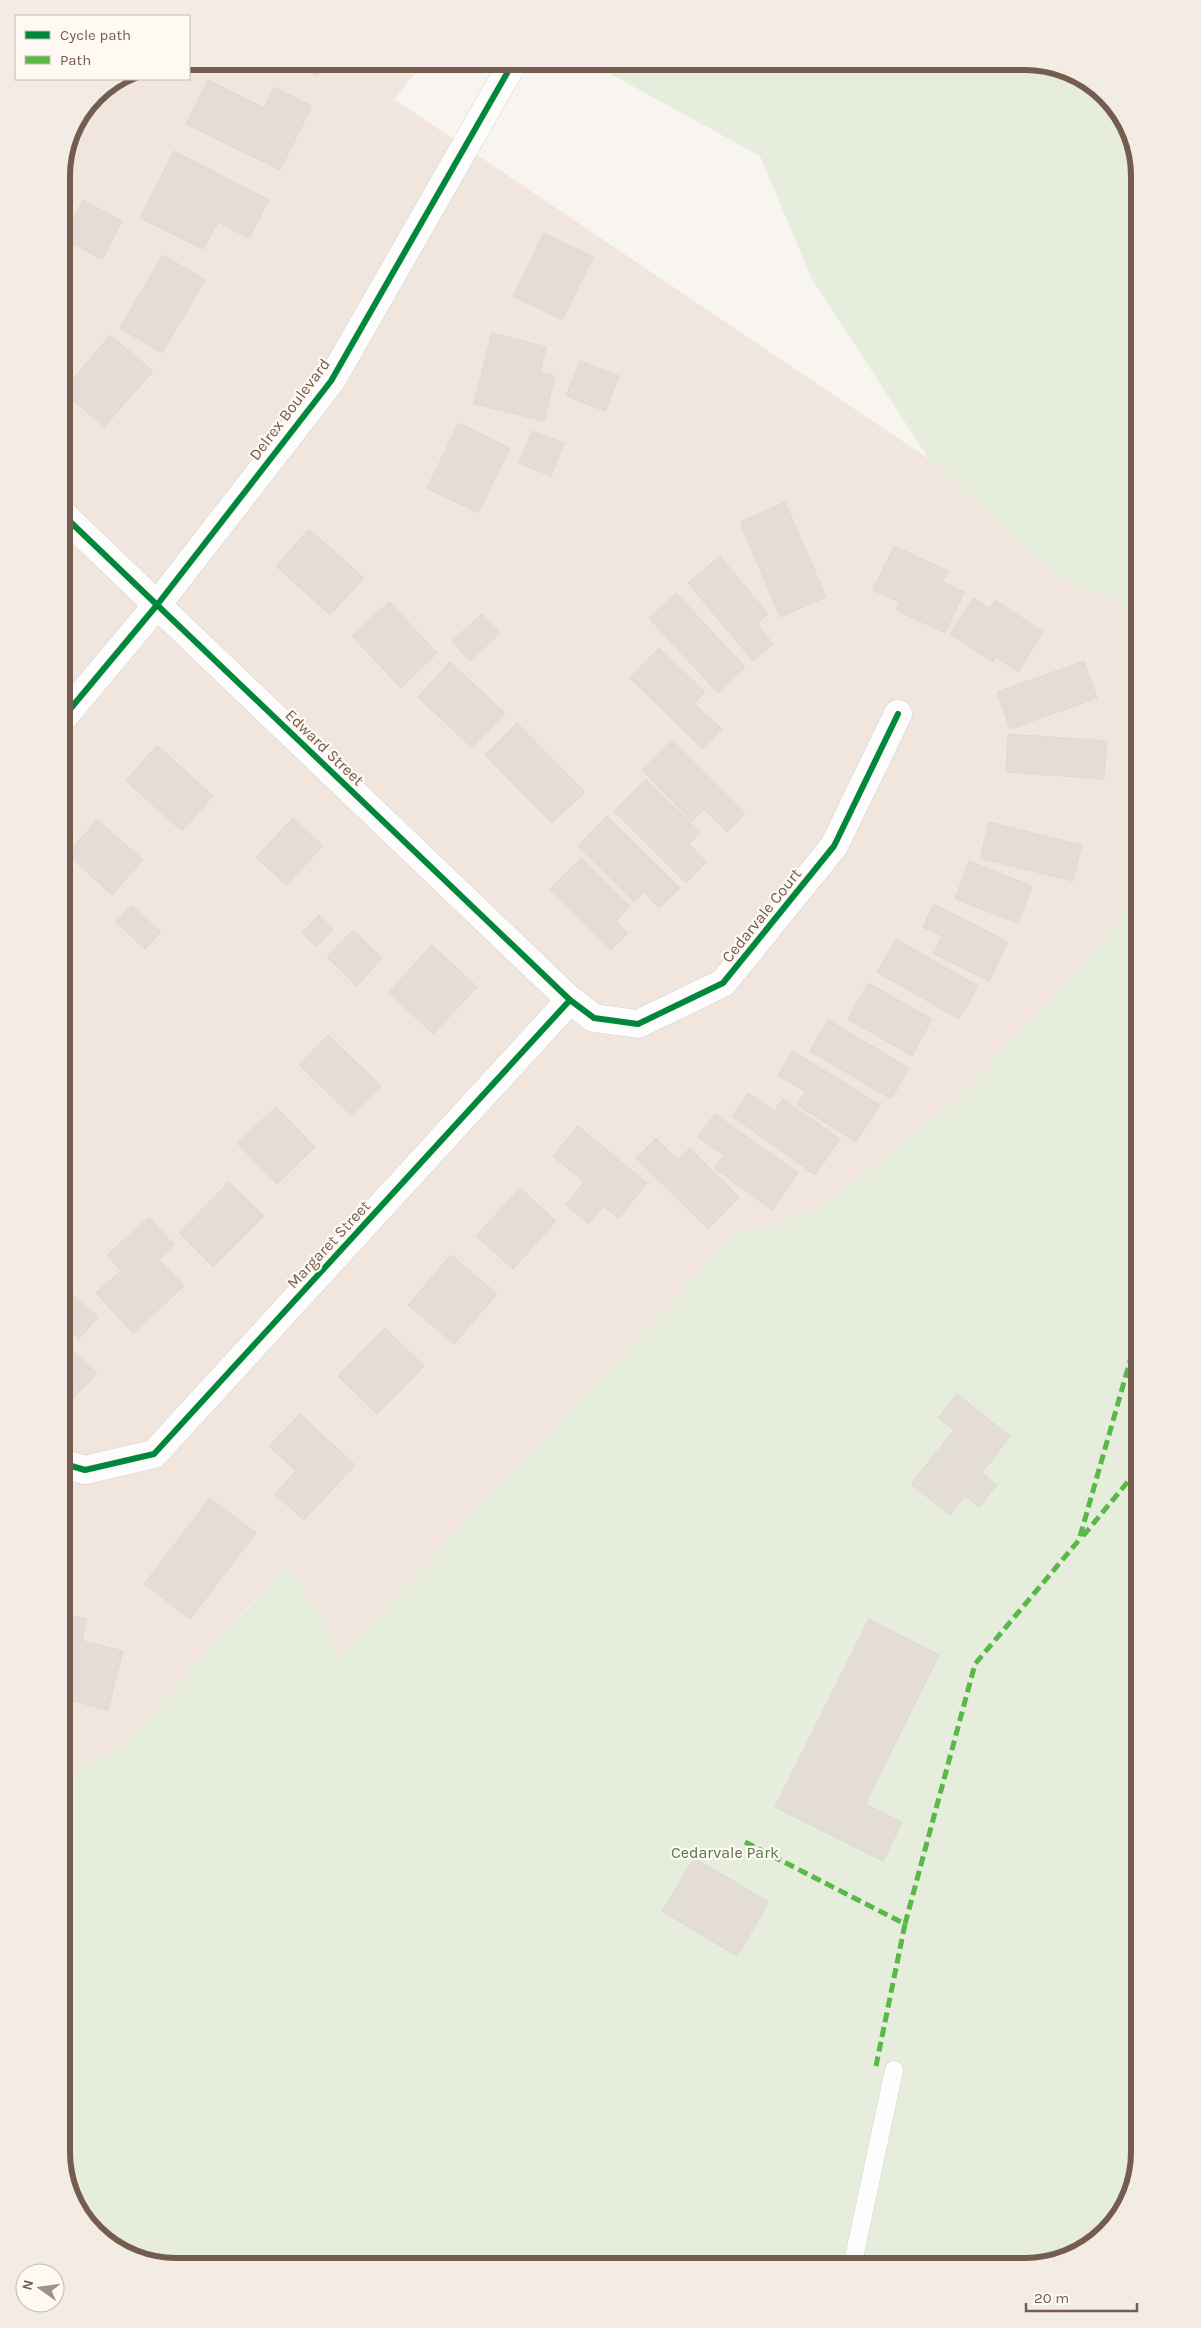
<svg xmlns="http://www.w3.org/2000/svg" width="1201" height="2328" font-family="Karla,sans-serif">
<style>
.residential{fill:#f0e6de}
.green{fill:#e6eddc}
.building{fill:#e4ddd7;stroke:#e0d8d2}
.lines{fill:none;stroke-linecap:round;stroke-linejoin:round}
.service-casing{stroke:#d7d1cd;stroke-width:19}
.minor-casing{stroke:#d7d1cd;stroke-width:29}
.tertiary-casing{stroke:#d7d1cd;stroke-width:29}
.service{stroke:#fefdfd;stroke-width:18}
.minor{stroke:#fefdfd;stroke-width:28}
.tertiary{stroke:#fefdfd;stroke-width:28}
.quiet{stroke:#58b947;stroke-width:5;stroke-dasharray:10 5;stroke-linecap:butt}
.cycleway-casing{stroke:#fef9f2;stroke-width:9}
.cycleway{stroke:#00873e;stroke-width:6}
.labels{text-anchor:middle;stroke-width:4.5;stroke-linejoin:round;paint-order:stroke}
.street-label{font-size:16px;fill:#745c50;stroke:#fef9f2}
.park-label{font-size:16px;fill:#59784a;stroke:#fef9f2}
.rim{fill:none;stroke:#745c50;stroke-width:6}
</style>
<rect width="100%" height="100%" fill="#f8f4f0"/>
<polygon class="residential" points="189,61 426,61 394,99 929,459 1054,574 1140,614 1140,891 1076,975 949,1106 821,1208 735,1235 338,1658 324,1619 285,1566 61,1814 61,169 70,132 95,95 119,79 189,79"/>
<g class="green">
<polygon points="587,61 1021,62 1047,67 1095,85 1131,132 1140,176 1140,614 1054,574 929,459 812,279 760,156"/>
<polygon points="1140,891 1140,2152 1120,2216 1069,2258 1025,2267 169,2267 106,2243 70,2196 61,2152 61,1781 122,1746 286,1566 324,1619 338,1658 735,1235 821,1208 949,1106 1076,975"/>
</g>
<g class="building">
<polygon points="294,61 327,61 317,76"/>
<polygon points="208,80 264,108 274,87 312,106 280,170 186,124"/>
<polygon points="174,151 269,200 249,238 218,222 203,249 140,218"/>
<polygon points="83,200 122,221 102,260 63,238"/>
<polygon points="544,233 593,257 562,320 513,296"/>
<polygon points="163,255 205,280 162,353 120,328"/>
<polygon points="492,333 546,347 540,373 555,376 544,421 474,404"/>
<polygon points="110,335 153,371 104,427 63,391"/>
<polygon points="580,361 619,376 605,411 566,396"/>
<polygon points="459,423 510,448 478,513 427,488"/>
<polygon points="532,431 564,443 551,476 519,463"/>
<polygon points="785,502 826,597 780,617 740,522"/>
<polygon points="309,529 364,578 330,615 276,566"/>
<polygon points="894,546 948,571 943,582 964,592 945,633 896,610 899,602 873,590"/>
<polygon points="720,556 768,614 757,624 773,644 753,661 688,583"/>
<polygon points="676,593 745,667 718,693 649,618"/>
<polygon points="973,598 990,609 995,600 1043,632 1018,672 996,657 993,662 950,634"/>
<polygon points="389,602 437,653 401,688 352,636"/>
<polygon points="482,614 500,633 470,661 452,641"/>
<polygon points="659,648 705,692 694,704 722,729 703,749 630,678"/>
<polygon points="1084,661 1097,698 1010,729 997,692"/>
<polygon points="450,662 505,713 472,748 418,697"/>
<polygon points="517,723 585,792 552,823 485,755"/>
<polygon points="1008,734 1107,741 1104,779 1006,772"/>
<polygon points="672,740 745,813 727,832 704,809 692,821 642,770"/>
<polygon points="157,745 213,796 182,831 126,781"/>
<polygon points="646,779 700,832 689,844 706,862 686,883 614,811"/>
<polygon points="607,816 680,888 659,908 644,892 634,902 578,846"/>
<polygon points="293,818 323,846 286,885 256,857"/>
<polygon points="97,820 143,860 112,895 67,854"/>
<polygon points="989,822 1082,845 1073,881 980,858"/>
<polygon points="581,858 630,906 616,921 628,933 611,950 550,889"/>
<polygon points="969,861 1032,886 1018,923 955,899"/>
<polygon points="934,904 1008,942 989,981 934,954 942,936 923,927"/>
<polygon points="131,905 161,932 145,949 116,922"/>
<polygon points="319,915 333,929 316,947 302,933"/>
<polygon points="353,930 382,958 357,986 327,957"/>
<polygon points="896,939 978,986 959,1019 877,972"/>
<polygon points="432,945 477,987 433,1034 389,992"/>
<polygon points="868,983 932,1019 912,1056 848,1019"/>
<polygon points="828,1020 909,1068 891,1099 810,1051"/>
<polygon points="328,1035 381,1086 352,1116 299,1065"/>
<polygon points="793,1051 880,1105 856,1142 797,1105 805,1092 778,1075"/>
<polygon points="748,1093 774,1111 783,1099 840,1139 815,1175 732,1116"/>
<polygon points="276,1107 315,1147 277,1184 237,1143"/>
<polygon points="715,1114 798,1173 772,1210 714,1168 724,1155 698,1137"/>
<polygon points="578,1126 647,1183 619,1218 603,1206 589,1224 566,1205 584,1182 553,1156"/>
<polygon points="656,1138 678,1160 690,1148 739,1197 708,1229 636,1158"/>
<polygon points="229,1182 264,1216 213,1267 179,1233"/>
<polygon points="520,1188 556,1221 513,1269 476,1236"/>
<polygon points="149,1217 174,1245 159,1259 184,1286 133,1333 96,1293 121,1271 107,1255"/>
<polygon points="451,1255 497,1294 454,1344 408,1305"/>
<polygon points="67,1290 98,1317 79,1339 61,1324 61,1297"/>
<polygon points="385,1328 424,1366 377,1414 338,1376"/>
<polygon points="61,1339 97,1373 66,1406 61,1402"/>
<polygon points="957,1394 1010,1436 982,1473 997,1485 979,1507 965,1496 950,1515 911,1484 954,1430 938,1418"/>
<polygon points="300,1414 355,1465 304,1520 275,1494 296,1471 269,1446"/>
<polygon points="210,1498 256,1533 190,1619 144,1584"/>
<polygon points="61,1613 87,1619 82,1641 123,1651 108,1710 61,1698"/>
<polygon points="869,1619 939,1655 865,1804 902,1822 883,1861 775,1807"/>
<polygon points="694,1858 769,1902 737,1956 662,1911"/>
</g>
<g class="lines">
<defs>
<polyline id="service" points="852,2267 894,2070"/>
<g id="minor">
<polyline points="61,513 570,1000 594,1018 638,1024 723,983 834,846 898,714"/>
<polyline points="61,1463 85,1470 154,1454 570,1000"/>
</g>
<polyline id="tertiary" points="61,720 157,605 331,381 514,61"/>
</defs>
<use href="#service" class="service-casing"/>
<use href="#minor" class="minor-casing"/>
<use href="#tertiary" class="tertiary-casing"/>
<use href="#service" class="service"/>
<use href="#minor" class="minor"/>
<use href="#tertiary" class="tertiary"/>
<g class="quiet">
<polyline points="1083,1536 1140,1467"/>
<polyline points="745,1842 905,1924 876,2066"/>
<polyline points="905,1924 975,1664 1079,1540 1140,1326"/>
</g>
<defs>
<g id="cycleway">
<polyline points="61,513 570,1000 594,1018 638,1024 723,983 834,846 898,714"/>
<polyline points="61,720 157,605 331,381 514,61"/>
<polyline points="61,1463 85,1470 154,1454 570,1000"/>
</g>
</defs>
<use href="#cycleway" class="cycleway-casing"/>
<use href="#cycleway" class="cycleway"/>
</g>
<g class="labels">
<g class="street-label">
<text transform="translate(289 409) rotate(-53)" y="6">Delrex Boulevard</text>
<text transform="translate(325 747) rotate(44)" y="6">Edward Street</text>
<text transform="translate(761 915) rotate(-51)" y="6">Cedarvale Court</text>
<text transform="translate(328 1244) rotate(-47)" y="6">Margaret Street</text>
</g>
<g class="park-label">
<text x="725" y="1858">Cedarvale Park</text>
</g>
</g>
<path d="M0 0H1201V2328H0ZM176 70H1025A106 106 0 0 1 1131 176V2152A106 106 0 0 1 1025 2258H176A106 106 0 0 1 70 2152V176A106 106 0 0 1 176 70Z" fill="#f3ece5" fill-rule="evenodd"/>
<path class="rim" d="M176 70H1025A106 106 0 0 1 1131 176V2152A106 106 0 0 1 1025 2258H176A106 106 0 0 1 70 2152V176A106 106 0 0 1 176 70Z"/>
<rect x="15" y="15" width="175" height="65" fill="#fef9f2" stroke="#c7bab1"/>
<rect x="25" y="31" width="25" height="8" fill="#00873e" stroke="#c7bab1"/>
<text x="60" y="40" font-size="15" fill="#745c50">Cycle path</text>
<rect x="25" y="56" width="25" height="8" fill="#58b947" stroke="#c7bab1"/>
<text x="60" y="65" font-size="15" fill="#745c50">Path</text>
<g transform="translate(40 2288) rotate(284)"><circle r="24" fill="#fef9f2" stroke="#c7bab1"/>
<path d="M0-4L9 19L0 12L-9 19Z" fill="#a29188"/>
<text y="-8" font-size="14" font-weight="bold" text-anchor="middle" fill="#745c50">N</text>
</g>
<path d="M1026 2303v8h111v-8" fill="none" stroke="#745c50" stroke-width="2.5"/>
<text x="1034" y="2303" font-size="15" fill="#745c50" stroke="#fef9f2" stroke-width="4" paint-order="stroke">20 m</text>
</svg>
